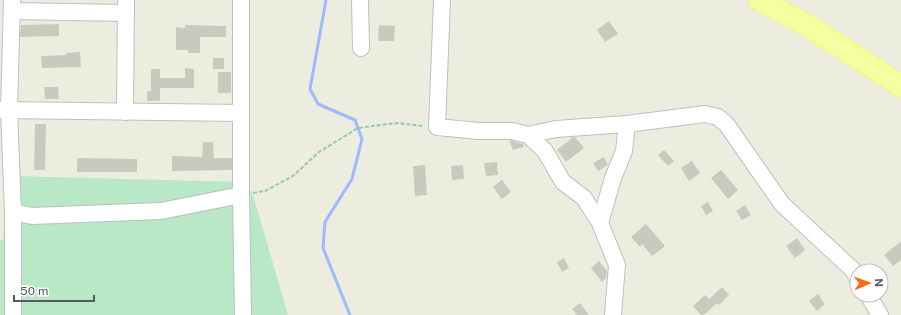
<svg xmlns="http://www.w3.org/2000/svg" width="901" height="315" font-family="'Public Sans',sans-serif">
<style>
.green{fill:#b8e8c5}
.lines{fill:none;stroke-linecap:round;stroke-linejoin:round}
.stream{stroke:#9db9ff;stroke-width:3}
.building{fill:#cac9be}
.minor-casing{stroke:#bebfc7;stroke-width:18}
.major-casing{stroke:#fffe46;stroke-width:22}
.path{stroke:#92cbb2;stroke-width:2;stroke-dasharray:4 2;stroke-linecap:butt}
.minor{stroke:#fff;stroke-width:16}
.major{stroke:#f4ffa2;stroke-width:20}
</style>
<rect width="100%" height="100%" fill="#eceddf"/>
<polygon class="green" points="10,176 245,182 253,195 288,315 0,315 0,240 3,240"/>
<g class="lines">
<polyline class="stream" points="326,0 310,89 318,104 355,120 362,139 352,179 325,222 323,248 350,315"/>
</g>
<g class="building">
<polygon points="609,21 618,34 605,42 597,30"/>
<polygon points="59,24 59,36 20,37 21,25"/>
<polygon points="185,25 226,26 226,37 200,37 200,53 188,53 188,50 176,50 176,27 185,28"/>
<polygon points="379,25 395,26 394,41 378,41"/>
<polygon points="80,52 81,67 42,68 41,56 66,55 66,53"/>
<rect x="213" y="58" width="11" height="11"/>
<polygon points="185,68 194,69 194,88 160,88 160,101 147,101 147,91 151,91 151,69 160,69 160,78 185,78"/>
<rect x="218" y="72" width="13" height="21"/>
<polygon points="44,87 58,87 59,99 45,99"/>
<polygon points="35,124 46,124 45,170 34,170"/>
<polygon points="573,137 575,137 584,148 566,162 557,150"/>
<polygon points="509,140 523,144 524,147 513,150"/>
<polygon points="203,142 213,142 214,158 232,158 232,170 172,171 172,156 202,157"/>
<polygon points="664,150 674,161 668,166 658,155"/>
<polygon points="604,157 608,165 598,171 593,163"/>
<polygon points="77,158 137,159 137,172 77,172"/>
<polygon points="692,161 700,173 689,181 681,168"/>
<polygon points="497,162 498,175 486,176 484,163"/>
<polygon points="425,165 427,195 415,196 413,166"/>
<polygon points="463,165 464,179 452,180 451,166"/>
<polygon points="721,170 738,190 728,199 711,178"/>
<polygon points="502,180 511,192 502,199 493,187"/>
<polygon points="708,202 713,211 706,215 701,206"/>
<polygon points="745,205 751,215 742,220 736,211"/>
<polygon points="646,224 665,246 652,256 642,244 640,247 631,237"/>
<polygon points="797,238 805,250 795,258 786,246"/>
<polygon points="901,241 901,260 893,266 884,255"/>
<polygon points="564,258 569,268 562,272 557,262"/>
<polygon points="599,261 607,271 606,278 602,282 591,268"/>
<polygon points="722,287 729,295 719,305 717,303 704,315 701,315 693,306 705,295 709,299"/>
<polygon points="818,294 825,304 817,311 809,301"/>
<polygon points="580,303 589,315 577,315 572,309"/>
</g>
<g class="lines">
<defs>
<g id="minor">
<polyline points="12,0 9,110 13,212 13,315"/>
<polyline points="241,0 241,195 243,315"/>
<polyline points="360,0 361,48"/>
<polyline points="442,0 437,127 479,131 512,131 528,135 545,151 563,182 584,198 600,223 617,265 613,315"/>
<polyline points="12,11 126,13"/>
<polyline points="0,110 241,113"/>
<polyline points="125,112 126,0"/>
<polyline points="528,135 556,129 627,124 705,114 718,117 727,125 782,204 853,270 857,277"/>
<polyline points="13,212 32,216 161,211 241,195"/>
<polyline points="600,223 613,178 624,151 627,124"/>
<polyline points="868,295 880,315"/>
</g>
<polyline id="major" points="760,0 807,25 901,86"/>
</defs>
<use href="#minor" class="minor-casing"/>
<use href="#major" class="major-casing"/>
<polyline class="path" points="253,193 265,191 293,176 319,152 358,128 397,123 424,126"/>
<use href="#minor" class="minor"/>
<use href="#major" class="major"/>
</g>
<g transform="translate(869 283) rotate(88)"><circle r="19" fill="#ffffff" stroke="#bcbdc0"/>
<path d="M0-3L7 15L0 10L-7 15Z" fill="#fa6818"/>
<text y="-6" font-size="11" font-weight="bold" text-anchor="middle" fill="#585962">N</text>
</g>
<path d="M14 295v6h80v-6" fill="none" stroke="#585962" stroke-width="2"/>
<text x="20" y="295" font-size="12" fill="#585962" stroke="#ffffff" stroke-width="3" paint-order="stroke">50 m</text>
</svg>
